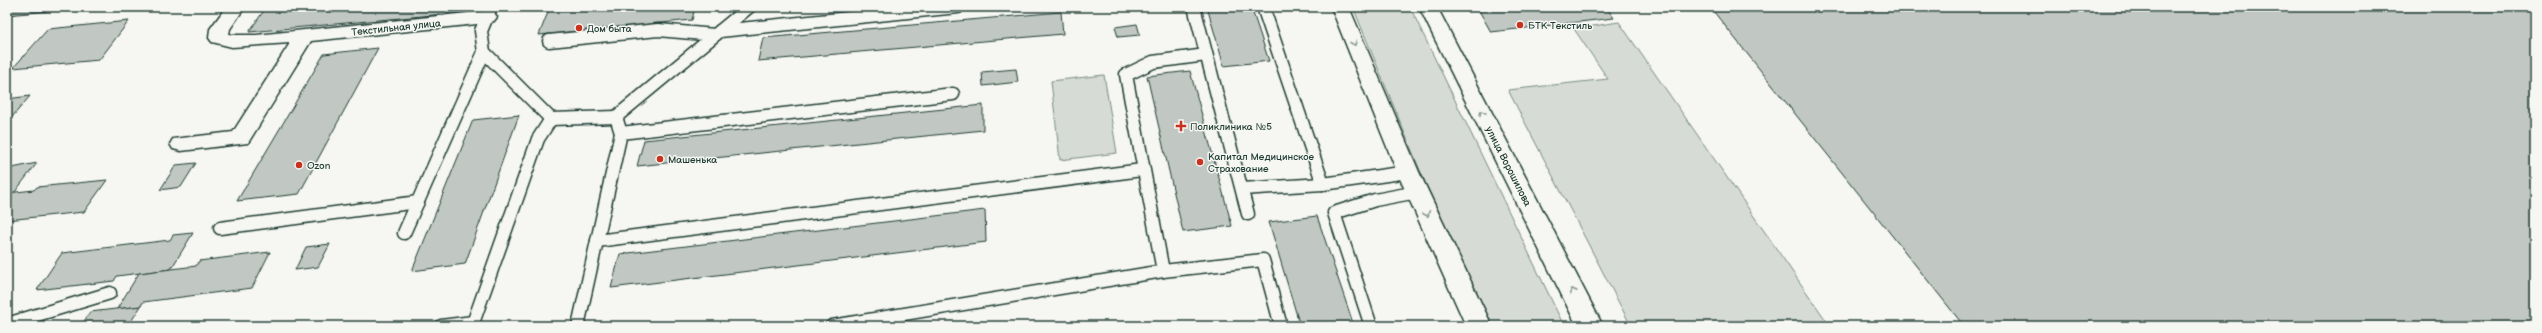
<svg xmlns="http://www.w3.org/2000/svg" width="2542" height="333" font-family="'Balsamiq Sans',sans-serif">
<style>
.green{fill:#d6dbd6;stroke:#7a8c85}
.building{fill:#c1c8c3;stroke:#1f3d34}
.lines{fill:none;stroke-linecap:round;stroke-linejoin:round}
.lane-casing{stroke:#1f3d34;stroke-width:15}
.street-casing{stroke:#1f3d34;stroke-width:3}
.secondary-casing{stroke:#1f3d34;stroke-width:3}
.lane{stroke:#f6f6f2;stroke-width:12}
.street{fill:#f6f6f2;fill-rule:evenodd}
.secondary{fill:#f6f6f2;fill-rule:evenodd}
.oneway{stroke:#8a9a93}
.poi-dot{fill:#c8321e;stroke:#f6f6f2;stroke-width:1.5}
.labels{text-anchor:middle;stroke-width:3;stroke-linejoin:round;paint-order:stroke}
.poi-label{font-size:10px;fill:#1f3d34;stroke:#f6f6f2;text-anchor:start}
.street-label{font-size:10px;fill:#1f3d34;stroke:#f6f6f2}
</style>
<rect width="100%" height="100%" fill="#f6f6f2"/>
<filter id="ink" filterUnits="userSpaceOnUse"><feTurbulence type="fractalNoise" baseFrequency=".025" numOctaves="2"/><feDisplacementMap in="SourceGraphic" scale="8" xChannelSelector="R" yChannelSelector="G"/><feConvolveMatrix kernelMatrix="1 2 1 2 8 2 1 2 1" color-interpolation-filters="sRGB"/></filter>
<g filter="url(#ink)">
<g class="green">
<polygon points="1353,7 1410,7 1564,326 1484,326"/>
<polygon points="1619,22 1830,326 1631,326 1508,90 1608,79 1574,29"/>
<polygon points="1104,75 1117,153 1060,160 1051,81"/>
</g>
<g class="building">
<polygon points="7,7 92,7 7,15"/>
<polygon points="293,7 478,7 476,11 249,32 265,9"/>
<polygon points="550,7 695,7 692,20 539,35"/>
<polygon points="1207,7 1251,7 1269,61 1224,66"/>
<polygon points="1477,7 1606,7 1614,18 1491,32"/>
<polygon points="1710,7 2535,7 2535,326 1964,326"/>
<polygon points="1061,12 1063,34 758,61 763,38"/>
<polygon points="129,21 99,60 13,68 48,29"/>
<polygon points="1137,24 1140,35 1118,37 1115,27"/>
<polygon points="378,48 299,194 237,201 324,54"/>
<polygon points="1016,69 1018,82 983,86 982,72"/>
<polygon points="1190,71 1232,226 1183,232 1147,76"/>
<polygon points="30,96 7,123 7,99"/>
<polygon points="983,105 983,130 637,166 644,140"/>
<polygon points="519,115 465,264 412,271 473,120"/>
<polygon points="37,163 14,193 7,193 7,169"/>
<polygon points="196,163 181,187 160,190 176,165"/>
<polygon points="107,180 84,212 7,220 7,193 34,190 37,187"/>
<polygon points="985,210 986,242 611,288 620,254"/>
<polygon points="1317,216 1354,326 1300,326 1269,222"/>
<polygon points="193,233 171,269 117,276 114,281 37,290 62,253 170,240 173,235"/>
<polygon points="330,244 318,267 295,270 306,247"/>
<polygon points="270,252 252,288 143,302 141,306 117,309 139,273 196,266 199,261"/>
<polygon points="141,306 128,326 81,326 90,312"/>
</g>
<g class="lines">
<defs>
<g id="lane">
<polyline points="491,7 481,31 484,52 551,119 616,117"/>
<polyline points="1194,7 1248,214"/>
<polyline points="1263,7 1323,184"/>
<polyline points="720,31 958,7"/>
<polyline points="549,41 658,30 715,35"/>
<polyline points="1206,55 1153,62 1126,75 1163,271 1263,260 1281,326"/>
<polyline points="621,133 953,94"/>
<polyline points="1242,189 1323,184 1408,172"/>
<polyline points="220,228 418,202"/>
<polyline points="404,233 484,52"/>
<polyline points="597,241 1142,170"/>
<polyline points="7,324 110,293"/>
<polyline points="441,326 473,322"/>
<polyline points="472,326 538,139 551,119"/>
<polyline points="578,326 621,133 616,117 749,7"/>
<polyline points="832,326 1163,271"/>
<polyline points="1371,326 1334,213 1375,200 1417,192"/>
</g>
<polygon id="street" points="226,7 245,7 230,29 229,34 232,35 256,35 487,11 494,13 497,17 494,21 487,23 311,41 248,143 181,151 173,149 170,144 173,139 233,132 290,43 232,47 212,42 209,38 210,29"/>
<g id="secondary">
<polygon points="1331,7 1349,7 1419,172 1492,326 1466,326 1397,172"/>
<polygon points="1419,7 1437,7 1603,326 1577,326"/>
</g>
</defs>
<use href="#lane" class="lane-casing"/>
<use href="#street" class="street-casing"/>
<use href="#secondary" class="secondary-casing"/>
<use href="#lane" class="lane"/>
<use href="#street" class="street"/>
<use href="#secondary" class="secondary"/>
</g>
<defs><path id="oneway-chevron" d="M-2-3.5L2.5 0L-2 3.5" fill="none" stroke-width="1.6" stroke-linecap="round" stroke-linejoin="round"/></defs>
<g class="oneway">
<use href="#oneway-chevron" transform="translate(1354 43) rotate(68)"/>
<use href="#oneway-chevron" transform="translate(1482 113) rotate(-117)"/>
<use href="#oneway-chevron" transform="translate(1427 214) rotate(65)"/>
<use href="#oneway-chevron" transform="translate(1573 291) rotate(-117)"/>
</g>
</g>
<g class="poi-dot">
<circle cx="1520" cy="25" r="4"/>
<circle cx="579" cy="28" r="4"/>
<path d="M1179 120h4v4h4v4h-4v4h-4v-4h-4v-4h4z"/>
<circle cx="660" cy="159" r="4"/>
<circle cx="1200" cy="162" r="4"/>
<circle cx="299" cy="165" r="4"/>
</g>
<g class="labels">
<g class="poi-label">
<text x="1528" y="29">БТК Текстиль</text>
<text x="587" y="32">Дом быта</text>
<text x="1190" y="130">Поликлиника №5</text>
<text x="1208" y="160">Капитал Медицинское<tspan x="1208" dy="12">Страхование</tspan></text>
<text x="668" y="163">Машенька</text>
<text x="307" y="169">Ozon</text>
</g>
<g class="street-label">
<text transform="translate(396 27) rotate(-6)" y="4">Текстильная улица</text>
<text transform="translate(1509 166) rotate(63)" y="4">улица Ворошилова</text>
</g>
</g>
<rect width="2542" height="333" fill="none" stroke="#f6f6f2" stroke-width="24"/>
<rect x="12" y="12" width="2518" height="309" fill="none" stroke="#1f3d34" stroke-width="1.5" filter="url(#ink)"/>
</svg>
